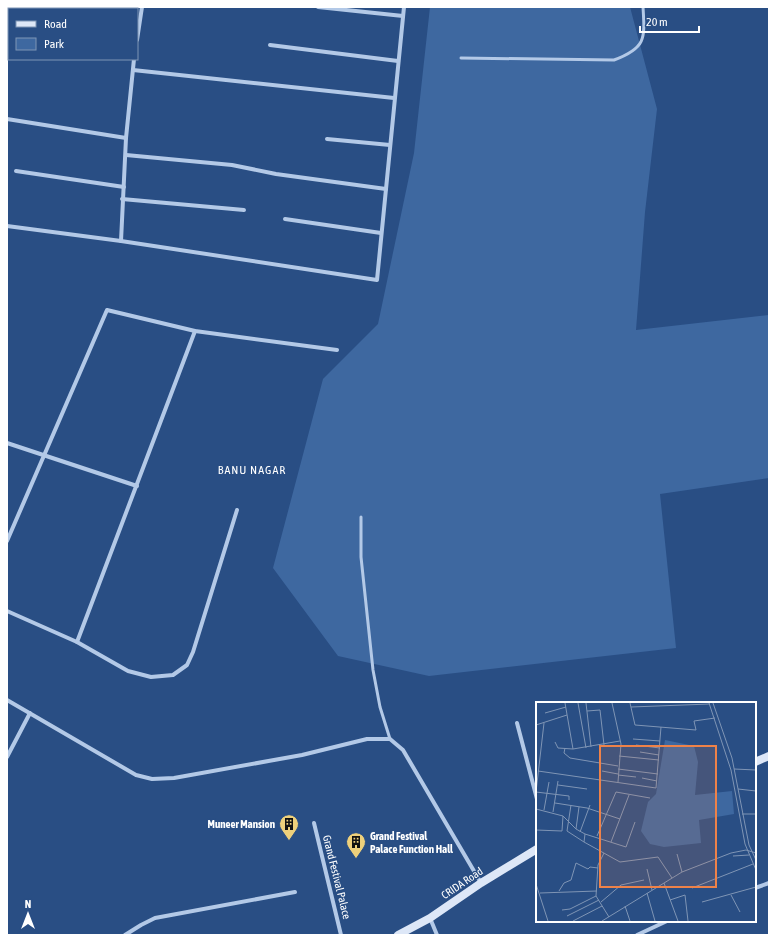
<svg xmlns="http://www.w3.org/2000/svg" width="776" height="942" font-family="'Asap Condensed',sans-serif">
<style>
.green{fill:#3e68a0}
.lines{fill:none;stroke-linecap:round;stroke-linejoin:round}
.service{stroke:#b3c9e7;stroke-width:3}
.minor{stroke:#b3c9e7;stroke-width:4}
.secondary{stroke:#dde7f7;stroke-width:8}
.labels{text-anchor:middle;stroke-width:3;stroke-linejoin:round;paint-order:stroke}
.poi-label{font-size:11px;font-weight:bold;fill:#fff;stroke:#294e84;text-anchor:end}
.street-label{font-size:11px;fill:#fff;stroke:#294e84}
.neighbourhood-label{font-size:12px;letter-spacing:1px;fill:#fff;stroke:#294e84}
.inset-road{fill:none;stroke:#7f95b5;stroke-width:1}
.view{fill:#ee8249;fill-opacity:0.15;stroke:#ee8249;stroke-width:2}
.inset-edge{fill:none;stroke:#fff;stroke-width:2}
</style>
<rect width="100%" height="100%" fill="#294e84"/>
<polygon class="green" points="430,7 630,7 657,109 645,212 636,330 769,315 769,478 660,494 676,648 429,676 338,656 273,568 323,379 378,324 414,153"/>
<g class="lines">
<g class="service">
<path d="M461 58 614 60C646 48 645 39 643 7"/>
<polyline points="361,517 361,557 373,670 380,707 390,739"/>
</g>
<g class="minor">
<polyline points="318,7 403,16"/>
<polyline points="137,40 142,7"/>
<polyline points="270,45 398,61"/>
<polyline points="133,70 394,98"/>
<polyline points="7,119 126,138"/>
<polyline points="327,139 390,145"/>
<polyline points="126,155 232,165 276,174 386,189"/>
<polyline points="16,171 124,187"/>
<polyline points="122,199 244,210"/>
<polyline points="285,219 381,233"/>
<polyline points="7,226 121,241 377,280 404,7"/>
<polyline points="121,241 126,138 134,59"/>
<polyline points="7,443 137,486"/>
<polyline points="7,541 107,310 195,331 337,350"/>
<polyline points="7,611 77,642 128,671 151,677 173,675 187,665 193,652 237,510"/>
<polyline points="77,642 195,331"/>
<polyline points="7,700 136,775 152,779 174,778 302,755 367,739 390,739 403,750 481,883"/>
<polyline points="517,723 537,799"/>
<polyline points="7,757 30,713"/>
<polyline points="314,823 341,935"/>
<polyline points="755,888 769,883"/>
<polyline points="430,918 437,935"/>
<polyline points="125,935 141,925 155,918 295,892"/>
<polyline points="637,935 667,921"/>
</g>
<g class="secondary">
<polyline points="755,762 769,756"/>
<polyline points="398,935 430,918 481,883 537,849"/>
</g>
</g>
<defs>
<symbol id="building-pin" viewBox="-11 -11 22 30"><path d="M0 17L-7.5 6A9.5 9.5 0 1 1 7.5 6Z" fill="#eed07b" stroke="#294e84"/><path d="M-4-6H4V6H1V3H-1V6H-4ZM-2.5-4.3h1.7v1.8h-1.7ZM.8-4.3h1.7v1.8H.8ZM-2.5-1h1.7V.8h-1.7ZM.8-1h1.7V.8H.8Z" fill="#111"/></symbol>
</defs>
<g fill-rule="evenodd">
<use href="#building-pin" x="278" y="813" width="22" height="30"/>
<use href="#building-pin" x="345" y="831" width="22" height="30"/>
</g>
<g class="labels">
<g class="poi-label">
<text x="275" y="828">Muneer Mansion</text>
<text x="370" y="840" text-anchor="start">Grand Festival<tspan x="370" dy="13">Palace Function Hall</tspan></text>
</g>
<g class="street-label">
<text transform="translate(337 877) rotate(76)" y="4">Grand Festival Palace</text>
<text transform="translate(462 883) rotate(-34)" y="4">CRIDA Road</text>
</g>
<g class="neighbourhood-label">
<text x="252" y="474">BANU NAGAR</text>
</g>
</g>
<g transform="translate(536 702)">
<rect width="220" height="220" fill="#294e84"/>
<path d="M129 38 158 44 162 60 159 93 196 89 198 112 163 118 165 141 128 145 114 142 105 129 112 100 120 92Z" fill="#3e68a0"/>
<path class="inset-road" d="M29 1 37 47M42 1 50 46M50 1 55 45M76 1 85 42 82 80M94 1 99 23 160 28 158 19 179 16M173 1 195 68 209 142 220 168M177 1 196 56 213 143 220 158M95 5 174 2M51 9 64 8 68 43M9 11 30 5M0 23 31 13M97 37 124 39M19 40 22 46 37 47 84 39M100 43 124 46M29 46 28 51 34 56 82 64M104 50 123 53M83 54 123 58M82 67 122 72M198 67 220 68M2 69 120 86 125 25M66 69 82 72M82 73 100 75M106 76 121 79M22 83 51 87M202 87 220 89M0 90 8 21M0 90 33 94V98M19 101 51 106 84 117M35 103 31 129 48 140M0 107 27 114 40 127 49 132 48 140 84 160 122 155 136 176M8 108 13 80M17 110 22 79M206 112H220M40 127 43 105M0 128 26 129 27 114M44 130 54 103M49 132 90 145 99 120M61 134 80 90 114 96M75 140 93 93M68 151 62 163 60 194 73 215M141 152 146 170M197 154 213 153M111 167 116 188M128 181 142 219M0 182 12 219M156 186 217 162M23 189 28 181 35 178 40 161 52 167 54 165 62 166M4 191 61 189M111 191 119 219M195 193 204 210M134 198 149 193 152 219M65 200 85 183 108 178M166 200 220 185M89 204 94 219M26 208 34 207 60 194M31 214 63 198M37 219 66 204M66 219 146 170 195 151 210 148 220 151"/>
<path class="view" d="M64 44H180V185H64Z"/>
<rect width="220" height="220" class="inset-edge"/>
</g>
<rect width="776" height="942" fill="none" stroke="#ffffff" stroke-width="16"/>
<rect x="8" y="8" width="130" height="52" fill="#294e84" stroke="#7f95b5"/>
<rect x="16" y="21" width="20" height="6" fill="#dde7f7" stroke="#7f95b5"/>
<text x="44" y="28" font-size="12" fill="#ffffff">Road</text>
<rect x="16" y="38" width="20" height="12" fill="#3e68a0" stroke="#7f95b5"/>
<text x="44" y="48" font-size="12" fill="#ffffff">Park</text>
<g transform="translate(28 914)" stroke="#294e84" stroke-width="3" paint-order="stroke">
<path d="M0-3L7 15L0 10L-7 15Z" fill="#ffffff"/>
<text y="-6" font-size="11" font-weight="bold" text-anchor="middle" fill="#ffffff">N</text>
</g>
<path d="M640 26v6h59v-6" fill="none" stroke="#ffffff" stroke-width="2"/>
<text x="646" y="26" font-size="12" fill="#ffffff" stroke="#294e84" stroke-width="3" paint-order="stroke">20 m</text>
</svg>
